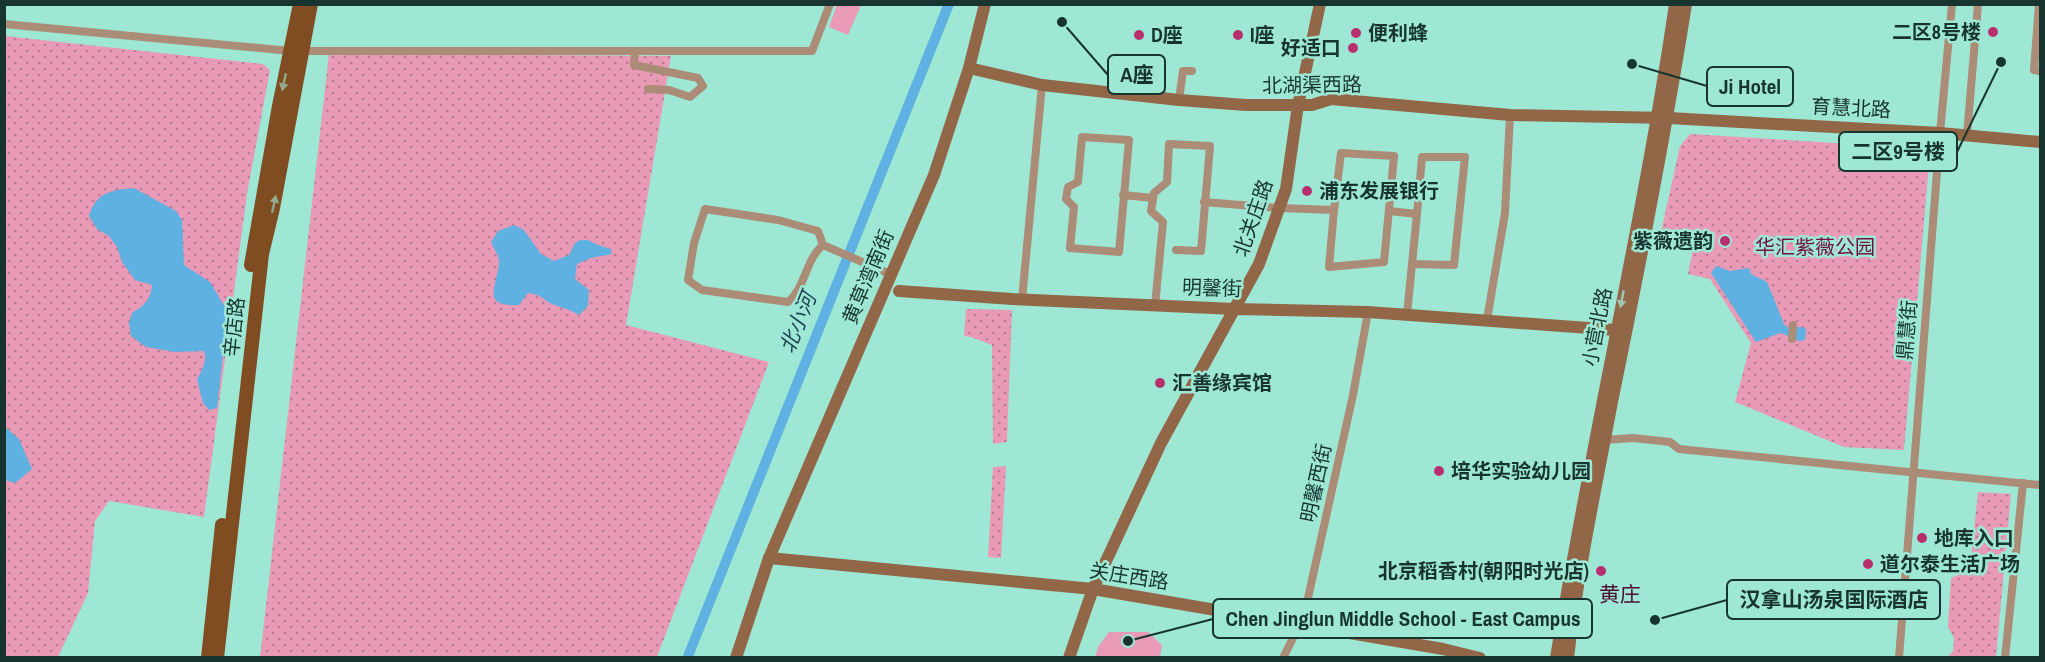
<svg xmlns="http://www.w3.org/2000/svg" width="2045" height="662" font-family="'Archivo Narrow','Noto Sans SC',sans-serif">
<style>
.green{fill:url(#green-dots)}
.pitch{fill:#e99ab6}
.water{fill:#5fb1e1}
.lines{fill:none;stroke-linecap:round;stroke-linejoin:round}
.street{stroke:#aa8c77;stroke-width:8}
.secondary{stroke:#926747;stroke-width:12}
.primary{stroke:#804c22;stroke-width:14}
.oneway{fill:#93a98d}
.oneway2{fill:#9cc7b2}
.poi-dot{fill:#b72f6f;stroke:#9fe7d5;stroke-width:2}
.labels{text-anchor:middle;stroke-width:5;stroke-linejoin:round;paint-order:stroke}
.poi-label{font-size:20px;font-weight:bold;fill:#17352e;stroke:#9fe7d5;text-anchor:start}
.street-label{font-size:20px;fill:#17352e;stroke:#9fe7d5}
.park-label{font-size:20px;fill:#731242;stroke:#9fe7d5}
.water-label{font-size:21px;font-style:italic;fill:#1c3f54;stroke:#9fe7d5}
.neighbourhood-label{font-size:21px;fill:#4c0b2b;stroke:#9fe7d5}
.leader{fill:none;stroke:#17352e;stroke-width:2}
.callout-dot{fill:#17352e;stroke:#9fe7d5;stroke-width:2}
.callout{fill:#9fe7d5;stroke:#17352e;stroke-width:2}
.callout-label{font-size:21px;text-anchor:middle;font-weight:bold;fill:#17352e}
</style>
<defs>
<pattern id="green-dots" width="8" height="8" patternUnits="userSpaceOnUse" patternTransform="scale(1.5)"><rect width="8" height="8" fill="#e99ab6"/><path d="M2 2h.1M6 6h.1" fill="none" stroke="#bc7e94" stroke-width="1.8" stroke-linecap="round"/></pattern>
</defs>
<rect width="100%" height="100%" fill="#9fe7d5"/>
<g class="green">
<polygon points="5,36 263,64 270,70 247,194 204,517 109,501 95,521 88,593 58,657 5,658"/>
<polygon points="329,54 671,56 626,325 769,362 657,657 260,658"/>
<polygon points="1690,134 1917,148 1929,165 1904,450 1844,447 1735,402 1751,343 1710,279 1688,274 1693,249 1659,241 1680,146"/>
<polygon points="966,309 1012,310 1007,442 993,444 992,345 971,337 964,336"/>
<polygon points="1006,466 1001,558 988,557 993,467"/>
<polygon points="1978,492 2011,494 1996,657 1948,657 1953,651 1954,638 1948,627 1951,578 1970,569"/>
</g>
<g class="pitch">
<polygon points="837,5 861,5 848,35 829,27"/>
<polygon points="1109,632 1148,632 1162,645 1160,657 1095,657 1098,647"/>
</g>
<g class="water">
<polygon points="943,5 954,5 693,657 682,658"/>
<path d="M134 188 176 211 182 220 184 265 210 282 228 312 217 408 209 410 203 403 197 380C201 372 208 360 204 351L175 352 146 347 131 336 129 323 132 313C144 306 151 299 152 285L135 280 122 262 117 247 109 236 97 229 89 216C96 192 112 190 134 188Z"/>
<path d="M514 225 524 230 541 254 554 261 569 255 575 243 580 240H588L598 245 611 249 612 254 591 258 577 264 575 279 589 290 588 306 579 315C571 310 563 308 555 305 542 301 545 295 528 293L519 305C481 307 496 288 499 264 500 257 494 249 491 242L498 231Z"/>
<polygon points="1716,266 1730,271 1749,268 1751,274 1767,282 1784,324 1787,327 1802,327 1806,329 1805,340 1799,341 1781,333 1756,342 1711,273"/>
<polygon points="5,427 19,439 32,469 15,483 5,480"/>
</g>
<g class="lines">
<g class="street">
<polyline points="2039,4 2034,70 2040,71"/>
<polyline points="4,24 291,51 812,51 830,4"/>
<polyline points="635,51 634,65 698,78 703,86 690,97 669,90 648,89"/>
<polyline points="1179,100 1183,71 1192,71"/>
<polyline points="1967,135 1978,4"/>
<polygon points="1082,137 1129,140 1119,252 1070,248 1074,207 1066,199 1068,187 1078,182"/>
<polyline points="1123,195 1153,198"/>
<polyline points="1204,202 1279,208 1334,210 1329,267 1384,262 1394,156 1341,153 1334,210"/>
<polyline points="1389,211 1417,214 1412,264 1454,265 1465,157 1422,157 1417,214"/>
<path d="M823 245C805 260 806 287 788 302L702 290 688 280 694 243 705 209 778 220 818 231 823 245 890 274"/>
<polyline points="1022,300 1042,85"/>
<polyline points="1155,306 1163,222 1151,211 1154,193 1167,182 1169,144 1210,146 1201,251 1176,250"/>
<polyline points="1407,314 1412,264"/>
<polyline points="1487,320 1505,213 1510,115"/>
<polyline points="1792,339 1793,325"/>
<polyline points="1605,440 1633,438 1670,442 1679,449 2040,485"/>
<polyline points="1283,658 1300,624 1308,598 1353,395 1368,312"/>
<polyline points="1899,658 1940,133 1952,4"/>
<polyline points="2005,658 2023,483"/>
</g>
<g class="secondary">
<polyline points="969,68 1042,85 1179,100 1246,105 1312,105 1331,99 1510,115 1669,118 1940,133 2040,142"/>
<polyline points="899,291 1012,299 1235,309 1368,312 1616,330"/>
<polyline points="769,558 1093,589 1443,649 1480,658"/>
<polyline points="736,658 769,558 934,175 969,68 985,4"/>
<polyline points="1069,658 1093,589 1161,443 1259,264 1286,189 1298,105 1320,4"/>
<path d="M1556 658C1591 439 1643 223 1675 4"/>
<path d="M1568 658C1578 571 1596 487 1612 402 1639 270 1665 138 1686 4"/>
</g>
<g class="primary">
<polyline points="251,265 279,106 300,4"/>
<polyline points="208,658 222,525"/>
<polyline points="217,658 262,254 273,208 311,4"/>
</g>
</g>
<defs><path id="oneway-solid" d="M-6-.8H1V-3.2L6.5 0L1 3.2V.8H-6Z" transform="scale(1.5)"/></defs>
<g class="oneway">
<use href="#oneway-solid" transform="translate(284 82) rotate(102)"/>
<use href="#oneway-solid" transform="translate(274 204) rotate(-78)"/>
</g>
<use class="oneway2" href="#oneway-solid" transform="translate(1622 299) rotate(101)"/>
<g class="poi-dot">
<circle cx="1993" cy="32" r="6"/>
<circle cx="1356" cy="33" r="6"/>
<circle cx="1139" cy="35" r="6"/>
<circle cx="1238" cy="35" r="6"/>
<circle cx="1353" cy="48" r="6"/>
<circle cx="1307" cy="191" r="6"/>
<circle cx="1725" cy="241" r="6"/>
<circle cx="1160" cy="383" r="6"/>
<circle cx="1439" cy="471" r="6"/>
<circle cx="1922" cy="538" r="6"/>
<circle cx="1868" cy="564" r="6"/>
<circle cx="1601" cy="571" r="6"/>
</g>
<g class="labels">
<g class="poi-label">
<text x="1981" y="39" text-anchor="end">二区8号楼</text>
<text x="1368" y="40">便利蜂</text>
<text x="1151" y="42">D座</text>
<text x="1250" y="42">I座</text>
<text x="1341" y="55" text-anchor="end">好适口</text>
<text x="1319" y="198">浦东发展银行</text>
<text x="1713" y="248" text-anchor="end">紫薇遗韵</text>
<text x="1172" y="390">汇善缘宾馆</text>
<text x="1451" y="478">培华实验幼儿园</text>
<text x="1934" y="545">地库入口</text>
<text x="1880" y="571">道尔泰生活广场</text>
<text x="1589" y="578" text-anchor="end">北京稻香村(朝阳时光店)</text>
</g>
<g class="street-label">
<text transform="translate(1312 85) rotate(-1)" y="7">北湖渠西路</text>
<text transform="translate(1851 108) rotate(3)" y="7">育慧北路</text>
<text transform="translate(1253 218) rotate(-71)" y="7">北关庄路</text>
<text transform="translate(868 277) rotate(-67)" y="7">黄草湾南街</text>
<text transform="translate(1212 288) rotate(2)" y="7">明馨街</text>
<text transform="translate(234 327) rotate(-84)" y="7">辛店路</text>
<text transform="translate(1597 327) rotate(-79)" y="7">小营北路</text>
<text transform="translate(1907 330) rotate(-85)" y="7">鼎慧街</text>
<text transform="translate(1316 483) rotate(-78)" y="7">明馨西街</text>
<text transform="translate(1129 576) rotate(9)" y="7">关庄西路</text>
</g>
<g class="park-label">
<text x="1815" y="254">华汇紫薇公园</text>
</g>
<g class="water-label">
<text transform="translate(798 323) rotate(-68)" y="7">北小河</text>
</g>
<g class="neighbourhood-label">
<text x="1620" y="602">黄庄</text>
</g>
</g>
<path class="leader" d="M1062 22L1108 75M1632 64L1707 86M2001 62L1957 152M1655 620L1727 600M1128 641L1213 619"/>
<g class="callout-dot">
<circle cx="1062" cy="22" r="6"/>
<circle cx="1632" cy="64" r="6"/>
<circle cx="2001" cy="62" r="6"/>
<circle cx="1655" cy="620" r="6"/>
<circle cx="1128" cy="641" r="6"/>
</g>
<g class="callout">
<rect x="1108" y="55" width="57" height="39" rx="6"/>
<rect x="1707" y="67" width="86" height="39" rx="6"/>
<rect x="1839" y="132" width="118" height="39" rx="6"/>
<rect x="1727" y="580" width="213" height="39" rx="6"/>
<rect x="1213" y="599" width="379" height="39" rx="6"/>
</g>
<g class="callout-label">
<text x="1137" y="82">A座</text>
<text x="1750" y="94">Ji Hotel</text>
<text x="1898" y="159">二区9号楼</text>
<text x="1834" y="607">汉拿山汤泉国际酒店</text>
<text x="1403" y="626">Chen Jinglun Middle School - East Campus</text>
</g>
<rect width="2045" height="662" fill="none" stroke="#17352e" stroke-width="12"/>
</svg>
